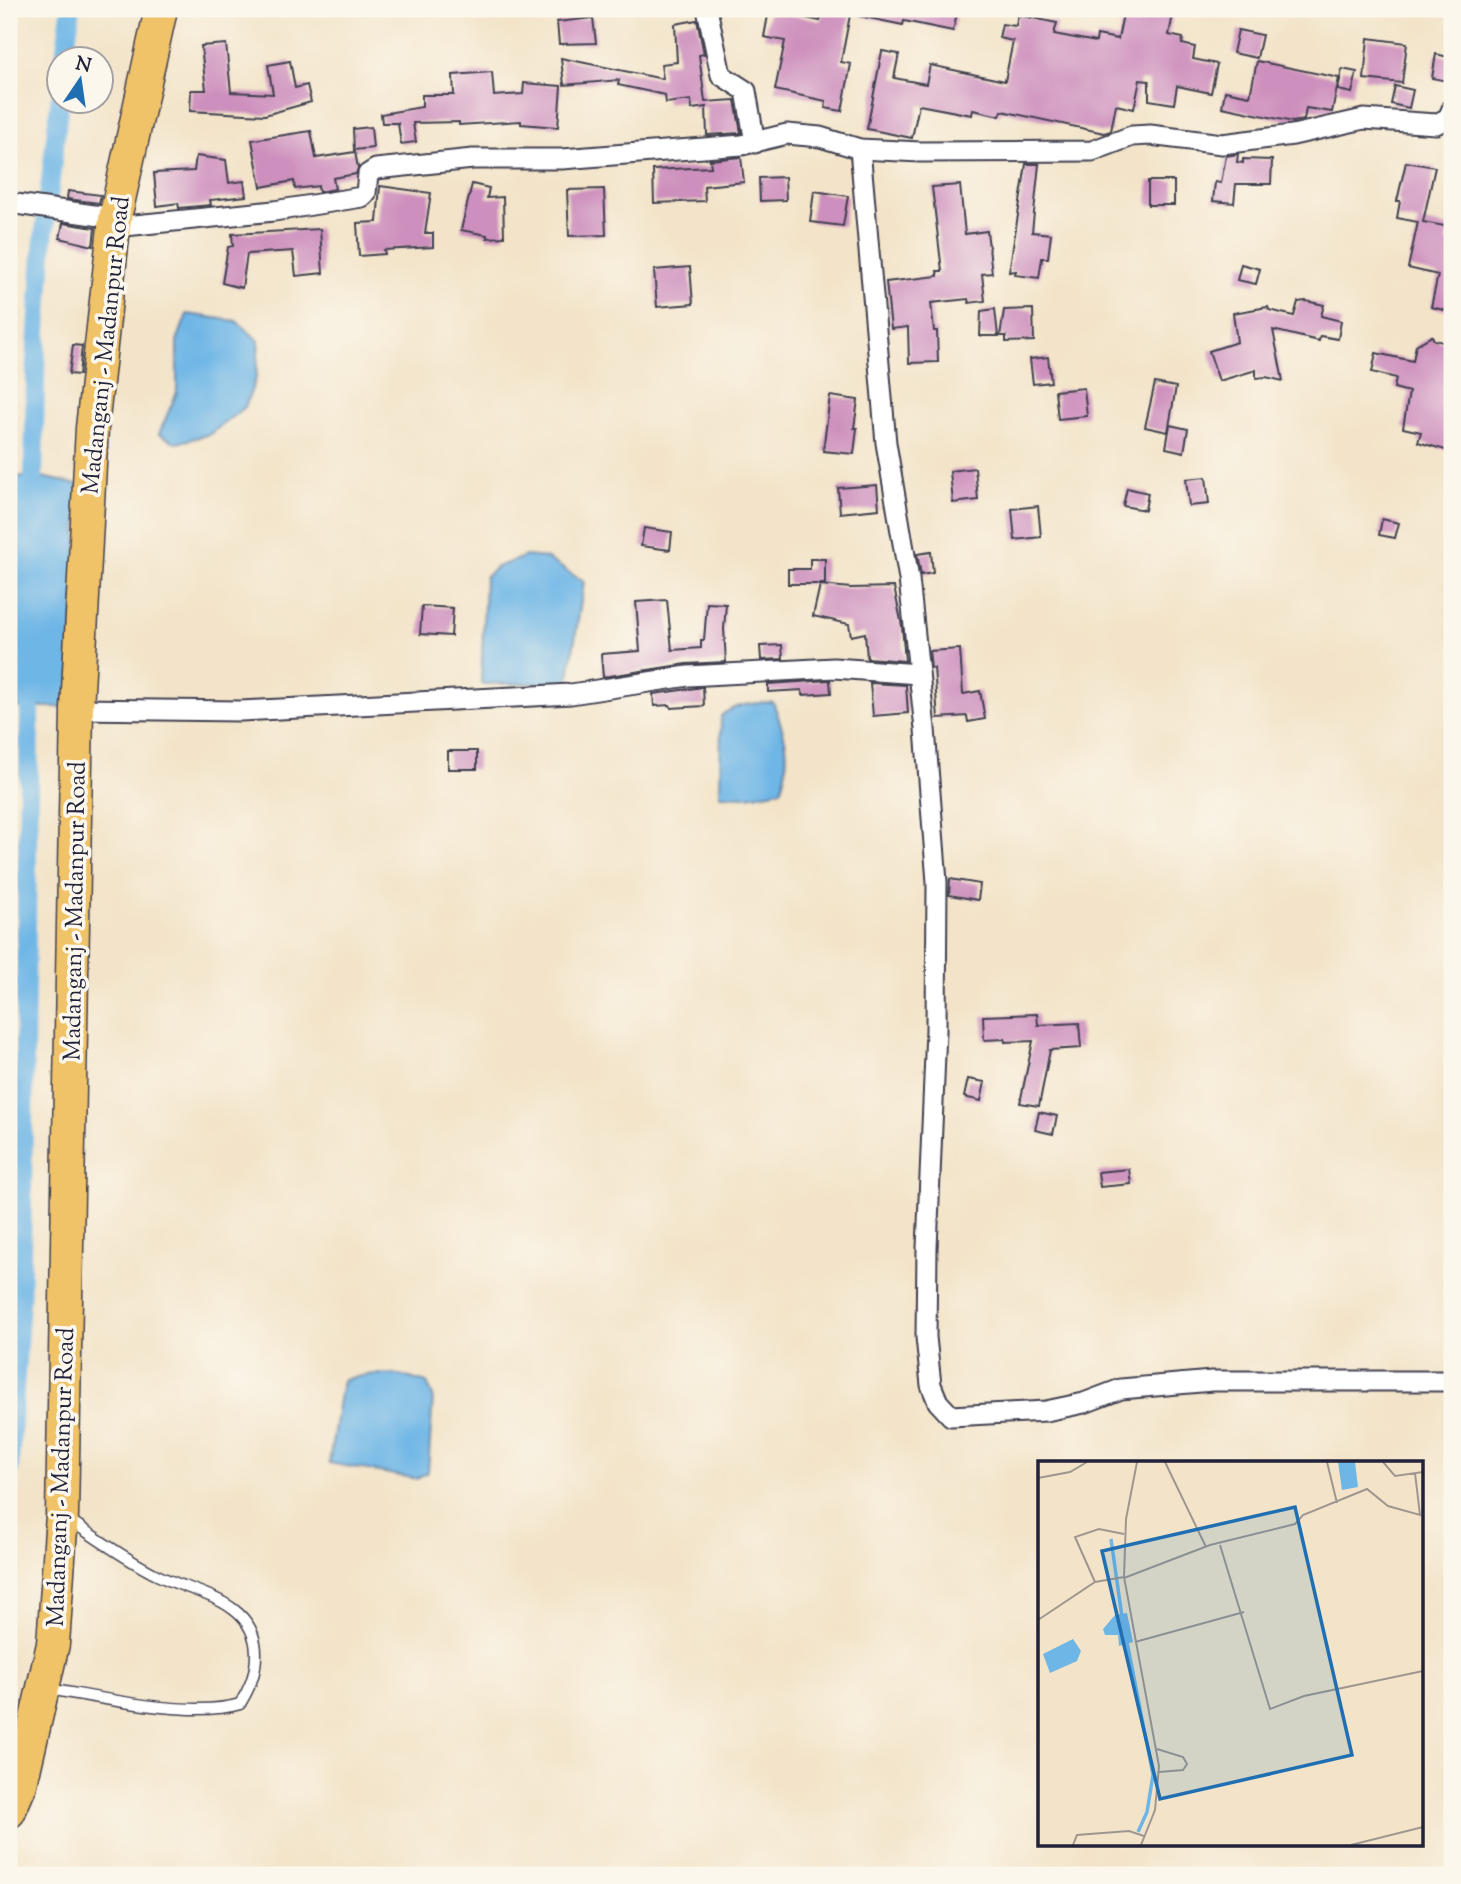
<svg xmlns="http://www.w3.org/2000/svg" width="1461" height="1884" font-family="'Sorts Mill Goudy',serif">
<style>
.water{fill:#6eb6e6;stroke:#486c90;stroke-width:2}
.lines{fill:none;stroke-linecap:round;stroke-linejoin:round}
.canal{stroke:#6eb6e6;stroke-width:19}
.building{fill:#cd8fbd}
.service-casing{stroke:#413f50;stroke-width:13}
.minor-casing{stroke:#413f50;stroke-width:23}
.primary-casing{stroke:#413f50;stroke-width:35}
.service{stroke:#fff;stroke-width:10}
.minor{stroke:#fff;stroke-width:19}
.primary{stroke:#f1c369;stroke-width:32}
.labels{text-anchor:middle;stroke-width:7;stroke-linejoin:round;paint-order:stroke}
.street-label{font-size:24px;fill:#22223b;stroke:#fbf7ec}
.inset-river{fill:none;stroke:#6eb6e6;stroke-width:3.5}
.inset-road{fill:none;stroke:#9f9690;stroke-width:2}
.view{fill:#1f6fb2;fill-opacity:0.15;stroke:#1f6fb2;stroke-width:3.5}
.inset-edge{fill:none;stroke:#22223b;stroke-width:3.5}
</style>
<rect width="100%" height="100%" fill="#fbf7ec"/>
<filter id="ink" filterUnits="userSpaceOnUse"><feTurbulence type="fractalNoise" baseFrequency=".0143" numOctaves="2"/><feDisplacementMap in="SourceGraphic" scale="14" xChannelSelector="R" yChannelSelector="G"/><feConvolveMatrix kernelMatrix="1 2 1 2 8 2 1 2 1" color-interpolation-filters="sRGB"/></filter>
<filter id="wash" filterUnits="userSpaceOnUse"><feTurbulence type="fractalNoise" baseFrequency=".00686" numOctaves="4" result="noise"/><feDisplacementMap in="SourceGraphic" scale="28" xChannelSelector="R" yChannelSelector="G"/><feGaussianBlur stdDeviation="1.57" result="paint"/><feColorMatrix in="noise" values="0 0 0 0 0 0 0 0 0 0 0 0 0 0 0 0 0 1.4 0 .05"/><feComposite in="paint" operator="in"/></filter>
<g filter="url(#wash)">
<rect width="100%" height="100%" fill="#f3e4c9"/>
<g class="water">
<polygon points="187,314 236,321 259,341 256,378 245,407 210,434 177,443 159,434 177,392 177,341"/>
<polygon points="38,476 79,485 70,707 9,707 9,478"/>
<polygon points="526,556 546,558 584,582 568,683 481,684 485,577 497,567"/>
<path d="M773 702C786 737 792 753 781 790L748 796 720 795 721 716C735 703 756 703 773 702Z"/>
<polygon points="374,1374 400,1375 427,1383 433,1396 428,1472 417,1479 329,1463 341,1387 344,1379"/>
</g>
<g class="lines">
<g class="canal">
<polyline points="64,60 71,9"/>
<polyline points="33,502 36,356 43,244 60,98"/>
<polyline points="9,1469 21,1294 30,682"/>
</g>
</g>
<g id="blocks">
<g class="building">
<polygon points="823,9 850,15 841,62 851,64 842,111 825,108 826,101 775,90 785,41 764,37 769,10 820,21"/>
<polygon points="860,9 958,9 953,31 904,21 903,25 859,16"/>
<polygon points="1124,9 1174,9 1169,35 1183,38 1182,44 1195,47 1193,59 1217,64 1211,93 1177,86 1174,104 1149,100 1149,81 1140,80 1134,109 1116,105 1111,131 1104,133 1002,111 1000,116 973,110 972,115 919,105 912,138 867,129 882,51 899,54 894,78 926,84 930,65 1005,81 1013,41 999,38 1002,24 1016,26 1018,15 1057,23 1054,34 1096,42 1097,35 1118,39"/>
<polygon points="593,18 596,43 559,44 557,22"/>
<polygon points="697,20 704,54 699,55 705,102 735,100 741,133 707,135 706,107 692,109 691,100 666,103 665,95 618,85 619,80 564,85 561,58 663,79 661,64 677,62 675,24"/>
<polygon points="1238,30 1262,35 1257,58 1233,53"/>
<polygon points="1368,38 1407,43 1402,83 1364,79"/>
<polygon points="226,44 231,92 273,94 268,65 290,61 295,88 307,85 311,102 265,115 190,111 191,90 206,90 201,46"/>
<polygon points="1436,54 1452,58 1448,81 1432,78"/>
<polygon points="1257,61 1339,78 1332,112 1306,108 1304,120 1293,122 1222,107 1225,91 1250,96"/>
<polygon points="1342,69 1357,72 1352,93 1338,90"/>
<polygon points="492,72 494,96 523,94 524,83 561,86 558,127 521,124 521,121 459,125 459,122 413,123 416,142 401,144 398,123 382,123 381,114 422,107 422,95 454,95 453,75"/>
<polygon points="1395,86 1413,90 1409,108 1391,104"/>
<polygon points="371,127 373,148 354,150 353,129"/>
<polygon points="311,131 316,158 355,152 358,168 356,174 333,178 335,189 319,192 318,186 295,189 294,181 261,187 252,140"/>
<polygon points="1238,154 1237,162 1243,163 1243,159 1272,160 1271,184 1236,184 1234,203 1213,201 1215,182 1221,183 1226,156"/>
<polygon points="196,156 226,160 229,183 244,181 246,196 210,200 211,205 179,208 178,203 157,206 154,173 194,171"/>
<polygon points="741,157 744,182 704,186 705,201 654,203 653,170 711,167 710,160"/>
<polygon points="1406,162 1435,167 1423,222 1450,227 1446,242 1452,243 1452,312 1431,307 1438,275 1408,268 1418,222 1397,218 1400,201 1397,201"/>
<polygon points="1026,164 1039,164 1032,232 1051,234 1048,258 1042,258 1039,278 1015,275 1016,271 1009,272"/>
<polygon points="785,177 786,200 760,201 759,178"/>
<rect x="1148" y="181" width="26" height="24"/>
<polygon points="472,184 489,188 487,198 503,197 504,237 487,238 487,235 461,230"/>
<polygon points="960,185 965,234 987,231 992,273 982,274 985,301 969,303 968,299 931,303 934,331 937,331 938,362 909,363 908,327 891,329 886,282 938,276 937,271 942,271 932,187"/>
<polygon points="380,186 431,193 425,233 433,233 433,247 384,250 385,254 359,256 357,223 377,222"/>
<polygon points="604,189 606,235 569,236 567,190"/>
<polygon points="68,191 101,195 99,203 67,199"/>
<polygon points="814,191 848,196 843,226 810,222"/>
<polygon points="63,223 95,228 93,246 60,238"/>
<polygon points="320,229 323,273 296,276 293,251 247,254 242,288 222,283 228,247 233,246 232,234"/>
<polygon points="1241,264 1260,269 1256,284 1237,280"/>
<polygon points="690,267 693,304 657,307 654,270"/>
<polygon points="1306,301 1324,305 1321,316 1341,321 1338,339 1320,336 1319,341 1273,330 1283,381 1266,377 1256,378 1256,370 1219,381 1209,351 1237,342 1233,313 1268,307 1269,310 1294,316 1298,302"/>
<polygon points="995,309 998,336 980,336 981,311"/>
<polygon points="1033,309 1034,341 1006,342 1006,336 1000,336 1004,310"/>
<polygon points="1432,336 1434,340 1452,344 1452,452 1418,442 1421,432 1403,428 1409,392 1394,388 1396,378 1372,372 1376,353 1413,361 1416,345"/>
<polygon points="73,345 82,346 79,375 69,374"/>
<polygon points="1048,357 1051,382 1033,384 1030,359"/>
<polygon points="1155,383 1176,387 1168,432 1145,427"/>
<polygon points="1084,388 1087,416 1058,419 1055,391"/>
<polygon points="830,396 858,400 854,428 857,428 854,454 823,451"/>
<polygon points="1170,425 1188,429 1184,452 1166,448"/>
<polygon points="975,468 978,500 953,503 950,471"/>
<polygon points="1206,477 1209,504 1189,506 1186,479"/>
<polygon points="877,485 879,509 840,513 838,488"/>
<polygon points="1127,488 1148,493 1145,510 1123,506"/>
<polygon points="1038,506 1041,537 1015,540 1012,509"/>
<polygon points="1382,519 1399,523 1395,538 1379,535"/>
<polygon points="644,528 672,532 670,550 641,546"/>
<polygon points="931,552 933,573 921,575 917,554"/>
<polygon points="810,559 825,559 825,584 788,584 788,569 810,569"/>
<polygon points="820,585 851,588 894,587 902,626 905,661 867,658 865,633 851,636 849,624 813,616"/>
<polygon points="667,600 672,650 701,648 701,640 704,640 707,603 726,604 724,629 726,662 686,664 603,677 601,654 640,651 636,602"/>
<polygon points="422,606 453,608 451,636 420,634"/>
<polygon points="782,645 783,659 761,660 760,646"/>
<polygon points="960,649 963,694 980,691 985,719 968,722 967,716 938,718 934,668 931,668 929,651"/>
<polygon points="830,680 831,693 803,695 802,690 768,692 768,684"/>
<polygon points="870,683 906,685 908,713 873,716"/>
<polygon points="703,687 704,706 671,708 670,705 654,706 653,694"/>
<rect x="448" y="751" width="29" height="18"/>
<polygon points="950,879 980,884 978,900 949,895"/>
<polygon points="1037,1014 1038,1025 1079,1023 1081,1048 1050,1050 1039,1106 1020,1103 1033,1041 1005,1042 1005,1039 984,1040 983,1016"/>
<polygon points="968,1079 985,1082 981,1101 964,1097"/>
<polygon points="1039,1112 1057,1116 1053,1134 1035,1130"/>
<polygon points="1129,1169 1131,1184 1100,1187 1098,1172"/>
</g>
</g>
</g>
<g filter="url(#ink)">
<use href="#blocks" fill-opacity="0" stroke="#413f50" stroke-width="2"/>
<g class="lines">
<defs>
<path id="service" d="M48 1689C99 1697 191 1719 240 1704 250 1687 256 1674 256 1654 256 1601 197 1594 159 1576 128 1561 98 1539 68 1519"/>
<g id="minor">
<polyline points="707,9 721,75 746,91 755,143"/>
<polyline points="860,149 886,443 909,579 925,729 937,882 936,1030 927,1248 926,1337 931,1385 938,1402 951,1416 1046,1411 1084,1403 1121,1389 1212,1381 1452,1381"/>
<polyline points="9,203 115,218"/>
<polyline points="115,227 274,211 362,197 366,193 368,174 376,169 473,159 562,159 742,145 787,134 820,137 860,149 920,152 1092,151 1132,136 1150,135 1222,144 1293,135 1364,119 1436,124 1448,118 1452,109"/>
<polyline points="77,709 241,711 571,694 688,676 834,668 919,674"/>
</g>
<polyline id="primary" points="9,1812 21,1784 53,1644 62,1515 77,709 92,428 115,218 161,9"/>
</defs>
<use href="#service" class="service-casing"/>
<use href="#minor" class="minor-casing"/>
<use href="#primary" class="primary-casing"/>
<use href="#service" class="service"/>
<use href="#minor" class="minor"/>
<use href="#primary" class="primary"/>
</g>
</g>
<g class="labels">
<g class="street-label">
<text transform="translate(105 345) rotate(-84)" y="8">Madanganj - Madanpur Road</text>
<text transform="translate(74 911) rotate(-89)" y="8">Madanganj - Madanpur Road</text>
<text transform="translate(60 1477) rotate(-88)" y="8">Madanganj - Madanpur Road</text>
</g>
</g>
<g transform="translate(1038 1461)">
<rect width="385" height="385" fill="#f3e4c9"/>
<path d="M300 1H317L320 26 304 29ZM89 152 95 181 81 185 80 174H67L65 168 77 154ZM35 178 43 190 39 200 12 212 5 193Z" fill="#6eb6e6"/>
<path class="inset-river" d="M73 78 84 156M89 181 115 314 109 351 100 371"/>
<path class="inset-road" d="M99 1 88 58 86 116 121 305 117 349 103 384M127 1 168 86M289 1 299 42M345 1 357 15 385 11M0 17 32 11 49 1M182 84 232 248 266 235 385 210M86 117 172 84 257 63 265 54 329 28 350 45 382 54 377 12M57 121 37 76 61 68 86 73M0 159 57 121 86 116M97 181 206 151M119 288 145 296 149 303 145 309 121 311M35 384 39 374 91 370 106 375M313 384 385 366"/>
<path class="view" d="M257 46 314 294 122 338 64 90Z"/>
<rect width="385" height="385" class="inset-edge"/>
</g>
<rect width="1461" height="1884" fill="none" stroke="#fbf7ec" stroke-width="35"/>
<g transform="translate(80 80) rotate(13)"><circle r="33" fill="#fbf7ec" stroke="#a4a2a5" stroke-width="2"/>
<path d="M0-5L12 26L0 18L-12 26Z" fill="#1f6fb2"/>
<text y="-10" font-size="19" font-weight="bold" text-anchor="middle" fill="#22223b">N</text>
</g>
</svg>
